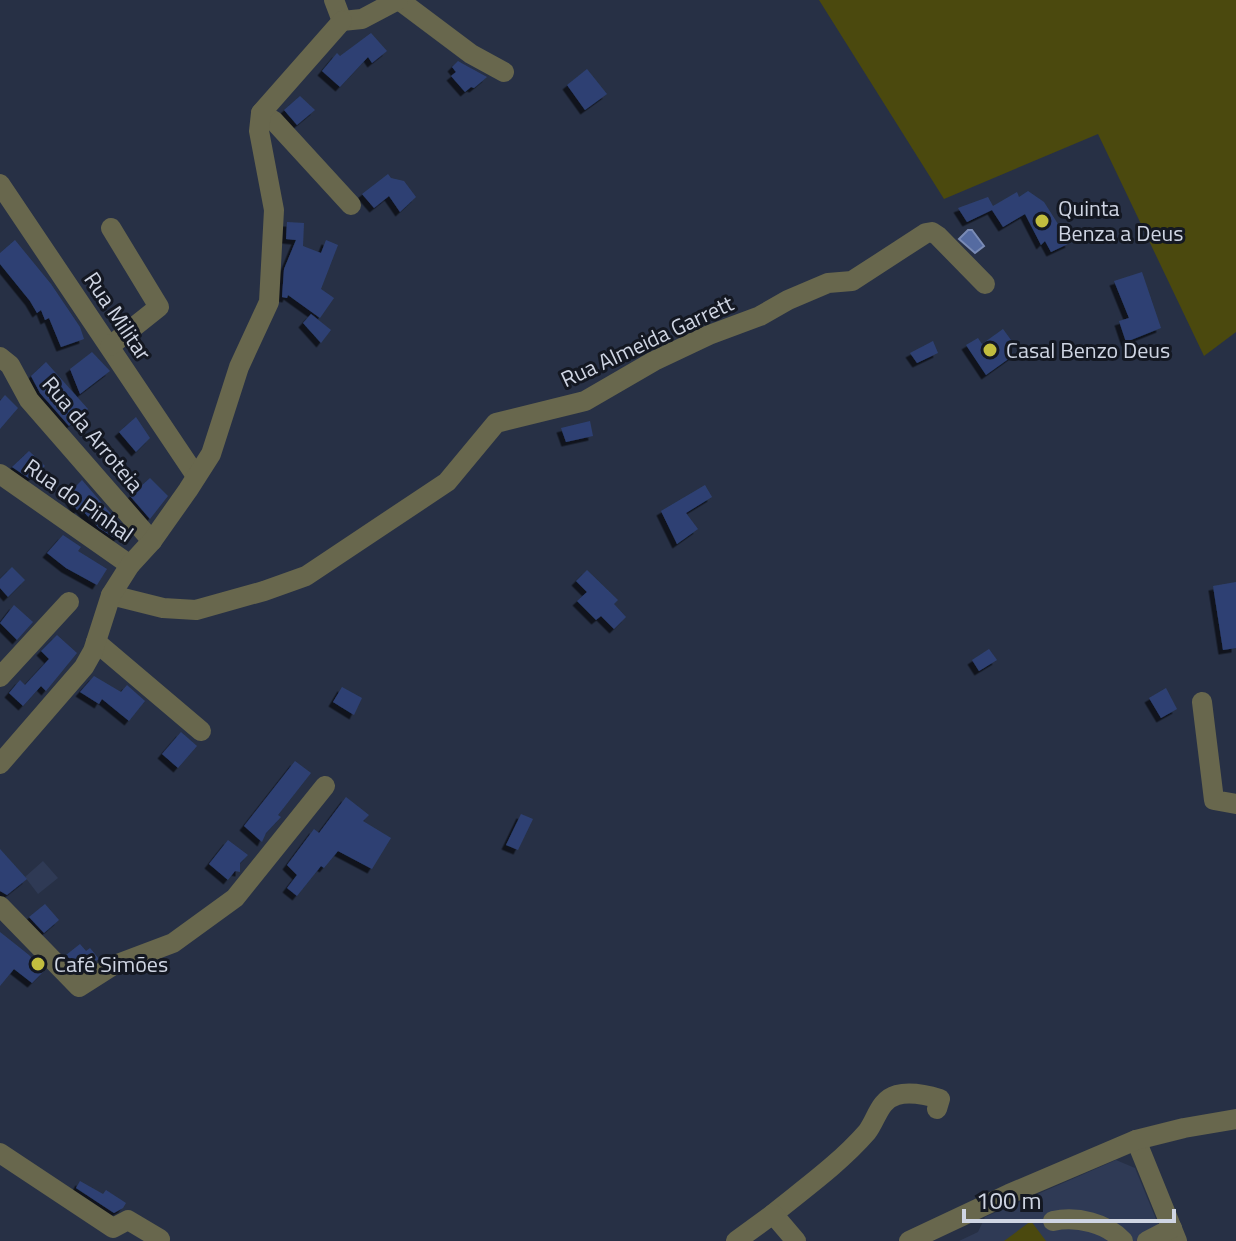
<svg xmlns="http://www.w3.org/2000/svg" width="1236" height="1241" font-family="'Titillium Web',sans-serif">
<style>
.built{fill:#2f3a55}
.green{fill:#4b490e}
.water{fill:#556ba1;stroke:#7a8bb5;stroke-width:2}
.building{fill:#2e4173;filter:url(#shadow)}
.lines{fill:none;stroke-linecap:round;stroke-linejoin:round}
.minor{stroke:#68674d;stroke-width:20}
.poi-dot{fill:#c2bd3f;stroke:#141822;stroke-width:3}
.labels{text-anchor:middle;stroke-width:6;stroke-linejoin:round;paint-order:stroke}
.poi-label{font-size:22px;fill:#cfd5e3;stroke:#141822;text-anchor:start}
.street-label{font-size:22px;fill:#cfd5e3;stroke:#141822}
</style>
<defs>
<filter id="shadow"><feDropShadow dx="-4.5" dy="4.5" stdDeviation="0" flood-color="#0009"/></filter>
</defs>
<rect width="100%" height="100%" fill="#273045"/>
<g class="built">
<polygon points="43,861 58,878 38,894 25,877"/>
<polygon points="1116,1160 1135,1168 1165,1241 959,1241 978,1232 985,1217"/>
</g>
<g class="green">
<polygon points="819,0 1236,0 1236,332 1204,356 1098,134 944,199"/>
<polygon points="1031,1221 1046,1241 1004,1241"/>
</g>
<polygon class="water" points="968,230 972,230 984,246 975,253 959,239"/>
<g class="building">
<polygon points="371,33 387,51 372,63 368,57 340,87 322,71 337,53 340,56"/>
<polygon points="458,61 465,65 487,77 474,88 471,87 465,92 451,76 456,72 452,67"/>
<polygon points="587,69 607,94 585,110 567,85"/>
<polygon points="300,96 315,110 297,125 284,110"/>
<polygon points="388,174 391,178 404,181 416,197 400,212 389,196 374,208 362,194"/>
<polygon points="1028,191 1044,202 1070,243 1051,252 1045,241 1041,245 1025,214 1003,227 992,210 967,222 958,208 988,197 993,206 1017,192 1019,197"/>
<polygon points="287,222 304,223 303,246 321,253 326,240 338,245 321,289 334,298 320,318 288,295 287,298 282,297 284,269 296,240 286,239"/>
<polygon points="15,240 51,284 80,327 84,339 61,347 49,318 45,320 41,310 37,313 30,301 0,264 0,253"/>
<polygon points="1142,272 1161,328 1126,342 1119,321 1129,318 1114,281"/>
<polygon points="311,314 331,330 321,343 303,323"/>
<polygon points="1003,329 1011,340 1006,342 1014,355 986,375 966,345 978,338 982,344"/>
<polygon points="933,341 938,353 917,363 910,353"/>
<polygon points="92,352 110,371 80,394 70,369"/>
<polygon points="46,362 88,409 69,426 40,393 31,376"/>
<polygon points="5,395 18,408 0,429 0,401"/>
<polygon points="136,417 150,438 136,452 119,432"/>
<polygon points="590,421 593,436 566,442 561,428"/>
<polygon points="29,451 45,466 30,479 12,467"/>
<polygon points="150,478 168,496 150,519 130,496"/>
<polygon points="82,480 125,530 116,539 99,528 80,508 77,510 67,495"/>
<polygon points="705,485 712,497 686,513 698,529 677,544 661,511"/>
<polygon points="63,535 81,547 78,551 107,569 97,585 66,568 47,553"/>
<polygon points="12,567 25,580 8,597 0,588 0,579"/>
<polygon points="587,570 618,600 614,604 626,617 614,629 601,616 596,620 577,601 587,592 576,581"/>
<polygon points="1236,582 1236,648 1223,650 1213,586"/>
<polygon points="14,605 33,622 17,640 0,623"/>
<polygon points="57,635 77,653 46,691 41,686 23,706 9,693 20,680 25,685 49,659 41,651"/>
<polygon points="989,649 997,660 979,671 972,660"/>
<polygon points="94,676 121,692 127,685 145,701 129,721 102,699 99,704 80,692"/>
<polygon points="342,687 362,698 354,715 333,702"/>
<polygon points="1166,688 1177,709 1161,718 1149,698"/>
<polygon points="181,732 197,746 178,768 162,754"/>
<polygon points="295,761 311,773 278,815 281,817 266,833 262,842 244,826"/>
<polygon points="346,797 369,815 363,821 391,838 372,869 338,851 324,868 321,866 297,896 287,888 297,875 287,865 314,829 319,833"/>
<polygon points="521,814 533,819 518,850 506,845"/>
<polygon points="228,840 248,855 240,863 240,872 235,871 228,880 209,864"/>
<polygon points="0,849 27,879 7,895 0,891"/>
<polygon points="45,904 59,920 44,933 29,917"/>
<polygon points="0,932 29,955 44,971 32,983 14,969 0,986"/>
<polygon points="80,944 86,951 90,948 99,959 81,970 66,955"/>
<polygon points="80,1181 103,1194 106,1190 126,1203 123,1208 114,1213 76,1188"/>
</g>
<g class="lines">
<g class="minor">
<polyline points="334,0 342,21"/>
<polyline points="399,0 471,54 504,72"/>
<polyline points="342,21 362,19 398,0"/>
<polyline points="261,113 274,121 351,205"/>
<polyline points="0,184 196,476"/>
<polyline points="110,346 159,307 111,228"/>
<polyline points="0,357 10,365 29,400 152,541"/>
<polyline points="0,474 130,565"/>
<polyline points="111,595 163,608 196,610 264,591 306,576 447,482 496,423 585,401 654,361 709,335 760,316 788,300 828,283 852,281 926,233 932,232 938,236 985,284"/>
<polyline points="96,642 201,731"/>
<polyline points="0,677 69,602"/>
<polyline points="1202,702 1214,800 1236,804"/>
<polyline points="0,764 84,667 93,651 111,595 130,565 152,541 188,490 211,454 239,367 269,302 274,210 259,131 261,113 342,21"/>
<polyline points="0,906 79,987 112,966 173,943 235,898 325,786"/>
<polyline points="1136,1140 1177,1241"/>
<polyline points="0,1153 113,1228 128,1220 160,1239 158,1241"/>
<path d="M773 1214C805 1188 840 1163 867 1132 877 1119 879 1100 897 1095 911 1091 927 1095 940 1099L937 1109"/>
<path d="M1053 1221C1077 1216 1107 1223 1123 1241"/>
<polyline points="736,1241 773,1214 796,1241"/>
<polyline points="909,1241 1009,1194 1136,1140 1184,1128 1236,1119"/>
<polyline points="1147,1241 1172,1228"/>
</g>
</g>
<g class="poi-dot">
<circle cx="1042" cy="221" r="8"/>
<circle cx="990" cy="350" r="8"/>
<circle cx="38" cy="964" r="8"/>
</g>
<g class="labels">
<g class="poi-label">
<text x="1058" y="216">Quinta<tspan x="1058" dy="25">Benza a Deus</tspan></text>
<text x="1006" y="358">Casal Benzo Deus</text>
<text x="54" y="972">Café Simões</text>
</g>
<g class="street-label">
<text transform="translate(118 316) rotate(56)" y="8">Rua Militar</text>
<text transform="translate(647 341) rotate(-25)" y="8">Rua Almeida Garrett</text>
<text transform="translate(93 434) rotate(50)" y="8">Rua da Arroteia</text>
<text transform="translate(79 500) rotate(35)" y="8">Rua do Pinhal</text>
</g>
</g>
<path d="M964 1209v12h210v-12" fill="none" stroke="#cfd5e3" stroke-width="4"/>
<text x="976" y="1209" font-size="24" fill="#cfd5e3" stroke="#141822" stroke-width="6" paint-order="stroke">100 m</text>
</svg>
